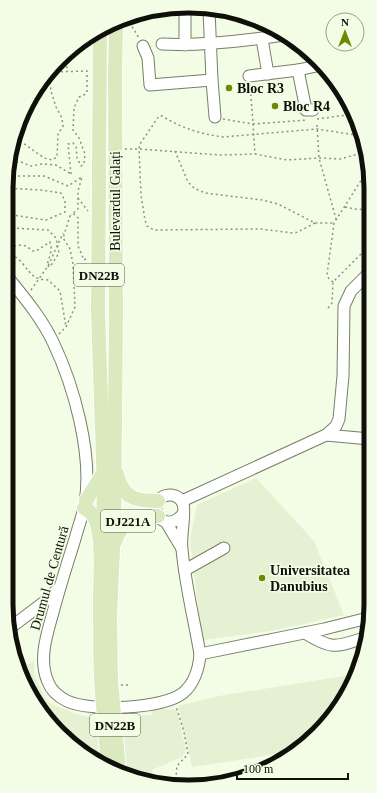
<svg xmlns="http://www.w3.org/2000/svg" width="377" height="793" font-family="'Times New Roman',serif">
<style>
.built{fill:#e6f0d3}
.water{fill:url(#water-ripples)}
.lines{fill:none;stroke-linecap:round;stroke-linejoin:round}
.minor-casing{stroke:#767e69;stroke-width:13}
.major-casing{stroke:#fff;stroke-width:16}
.path{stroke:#8c9281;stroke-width:1.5;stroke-dasharray:2 3;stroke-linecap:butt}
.minor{stroke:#fff;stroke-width:11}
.major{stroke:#dae9be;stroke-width:14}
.major-bridge-casing{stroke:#fff;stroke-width:16;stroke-linecap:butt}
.major-bridge{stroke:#dae9be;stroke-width:14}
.poi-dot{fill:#6b8902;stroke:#f3fce4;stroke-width:1.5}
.labels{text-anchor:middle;stroke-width:3.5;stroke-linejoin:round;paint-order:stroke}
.shield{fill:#f3fce4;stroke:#53574b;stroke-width:1}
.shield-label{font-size:13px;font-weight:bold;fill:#0e1009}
.poi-label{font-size:14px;font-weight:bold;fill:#0e1009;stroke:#f3fce4;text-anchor:start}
.street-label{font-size:14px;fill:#0e1009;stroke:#f3fce4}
.rim{fill:none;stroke:#0e1009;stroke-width:5}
</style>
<defs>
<pattern id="water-ripples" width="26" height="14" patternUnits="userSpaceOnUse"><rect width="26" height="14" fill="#92a66d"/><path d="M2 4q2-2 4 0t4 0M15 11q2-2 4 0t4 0" fill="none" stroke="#768658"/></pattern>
</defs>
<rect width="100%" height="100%" fill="#f3fce4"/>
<g class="built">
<polygon points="256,478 314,541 344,615 271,631 202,640 190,540 197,505"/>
<polygon points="34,661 34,674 45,698 51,704 79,715 89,717 152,715 151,710 162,709 177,710 186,750 182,757 152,770 150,782 97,762 44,716 19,670"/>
<polygon points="357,674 318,733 291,752 192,767 178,706 219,696"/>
</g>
<polygon class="water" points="270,768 213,785 190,785 198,783"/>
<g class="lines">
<defs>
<g id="minor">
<polyline points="209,10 212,80 215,117"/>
<polyline points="262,39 268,74"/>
<path d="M162 44C203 46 244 41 284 35"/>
<polyline points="185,45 185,7"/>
<polyline points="143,46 148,58 150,85 212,80"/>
<polyline points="298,70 321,65"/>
<polyline points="249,76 298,70 306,110 313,110"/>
<path d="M6 275C23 296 41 317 53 342 74 386 93 454 85 503 83 515 78 527 75 539 68 561 61 583 55 605 49 629 37 657 48 682 51 690 59 697 67 701 90 712 163 709 183 693 194 684 199 668 200 654 194 619 185 584 182 549 180 538 186 512 183 504 179 493 164 492 158 501 149 516 169 532 183 514"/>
<polyline points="326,435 370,439"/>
<polyline points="182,501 326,435 336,426 339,419 343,376 344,306 351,291 370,272"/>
<polyline points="166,522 181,547"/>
<polyline points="185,570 224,548"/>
<polyline points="10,628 43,603 60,587"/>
<path d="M305 633C332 650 336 647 364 638"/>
<polyline points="200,654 324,629 368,618"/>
</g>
<g id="major">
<polyline points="100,32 98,312 104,488 103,525 100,549"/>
<path d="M117 474C123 499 136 501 158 501"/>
<polyline points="86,501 103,473"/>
<path d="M84 508C91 511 95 517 97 524 103 548 100 574 100 598 100 625 100 653 101 681"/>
<path d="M115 542C123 519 135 515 158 516"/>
<polyline points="111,680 110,616 114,527 116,313 115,76 116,22"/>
</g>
</defs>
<use href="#minor" class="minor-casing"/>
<use href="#major" class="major-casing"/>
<g class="path">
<polyline points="127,18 139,38"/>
<polyline points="61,58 69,71"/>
<polyline points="51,72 87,71 87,92 83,96 79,97 74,108 73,130 79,138 85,154 84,164 81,166 77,158 76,147 73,143 68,144 71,174"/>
<polyline points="250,84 253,124 307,120"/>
<polyline points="223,119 253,124 255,154"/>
<polyline points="317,119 354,114"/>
<polyline points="317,125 319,158 336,219"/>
<polyline points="16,138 44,158 52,160 57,157 58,134 63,126 62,118 56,107 51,91 49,74"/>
<polyline points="125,149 139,149 220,155 255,154 287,160 319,158 340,159 366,152"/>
<polyline points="175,151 188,182 194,188 205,193 262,200 278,204 315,223 334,223"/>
<polyline points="11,162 21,162 31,166 42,164 56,165 71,174"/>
<polyline points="8,176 44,176 68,186 82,177 78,191 78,209 71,215"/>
<polyline points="78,198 88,211"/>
<polyline points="345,207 354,209 370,210"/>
<polyline points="6,214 46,220 65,212 65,201 61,193 41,190 6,188"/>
<path d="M315 223 298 232 293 233 260 229 154 230 147 226 145 220 141 195 139 149 140 144 159 116H162C181 128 201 134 223 137L317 129 362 136"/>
<path d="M6 236 12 228 48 230 56 238 59 253 50 267 47 265C49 258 53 249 50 242L36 251H33L26 246 21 245 12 247 13 255C17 258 21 261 23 264 32 275 33 279 48 280L60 291 66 327"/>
<polyline points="333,282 329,279 327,275 334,223 369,168"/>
<polyline points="31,290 48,266 63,233"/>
<polyline points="328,308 332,303 333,282 364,251 370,248"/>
<polyline points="59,334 66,327 75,307 73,264 70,249 63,238 70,216 74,214 78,218 78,246 84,260 87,258"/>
<polyline points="121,685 128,685"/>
<polyline points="173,784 176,777 177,766 188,754 184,732 176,706"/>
</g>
<use href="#minor" class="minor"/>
<use href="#major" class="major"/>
<defs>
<g id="major-bridge">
<polyline points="111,680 119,771"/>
<polyline points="101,681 108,767"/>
</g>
</defs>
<use href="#major-bridge" class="major-bridge-casing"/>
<use href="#major-bridge" class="major-bridge"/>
</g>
<g class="poi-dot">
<circle cx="229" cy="88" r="4"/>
<circle cx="275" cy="106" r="4"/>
<circle cx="262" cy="578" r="4"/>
</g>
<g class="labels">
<g class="shield">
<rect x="74" y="264" width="50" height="22" rx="3"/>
<rect x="101" y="510" width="54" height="22" rx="3"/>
<rect x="90" y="714" width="50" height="22" rx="3"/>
</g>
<g class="shield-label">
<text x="99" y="280">DN22B</text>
<text x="128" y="526">DJ221A</text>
<text x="115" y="730">DN22B</text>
</g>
<g class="poi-label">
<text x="237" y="93">Bloc R3</text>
<text x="283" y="111">Bloc R4</text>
<text x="270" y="575">Universitatea<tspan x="270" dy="16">Danubius</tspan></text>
</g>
<g class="street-label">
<text transform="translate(115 201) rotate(-90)" y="5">Bulevardul Galați</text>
<text transform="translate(49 578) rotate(-74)" y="5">Drumul de Centură</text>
</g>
</g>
<path d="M0 0H377V793H0ZM188 13H189A175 175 0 0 1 364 188V605A175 175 0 0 1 189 780H188A175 175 0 0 1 13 605V188A175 175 0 0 1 188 13Z" fill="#f3fce4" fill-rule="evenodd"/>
<path class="rim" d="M188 13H189A175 175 0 0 1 364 188V605A175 175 0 0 1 189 780H188A175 175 0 0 1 13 605V188A175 175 0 0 1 188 13Z"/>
<g transform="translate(345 32)"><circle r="19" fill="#f3fce4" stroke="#979e8c"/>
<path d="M0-3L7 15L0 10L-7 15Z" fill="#6b8902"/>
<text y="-6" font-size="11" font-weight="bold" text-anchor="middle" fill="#0e1009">N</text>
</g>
<path d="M237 773v6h111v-6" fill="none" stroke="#0e1009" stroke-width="2"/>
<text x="243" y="773" font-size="12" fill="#0e1009" stroke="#f3fce4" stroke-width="3" paint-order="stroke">100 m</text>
</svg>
